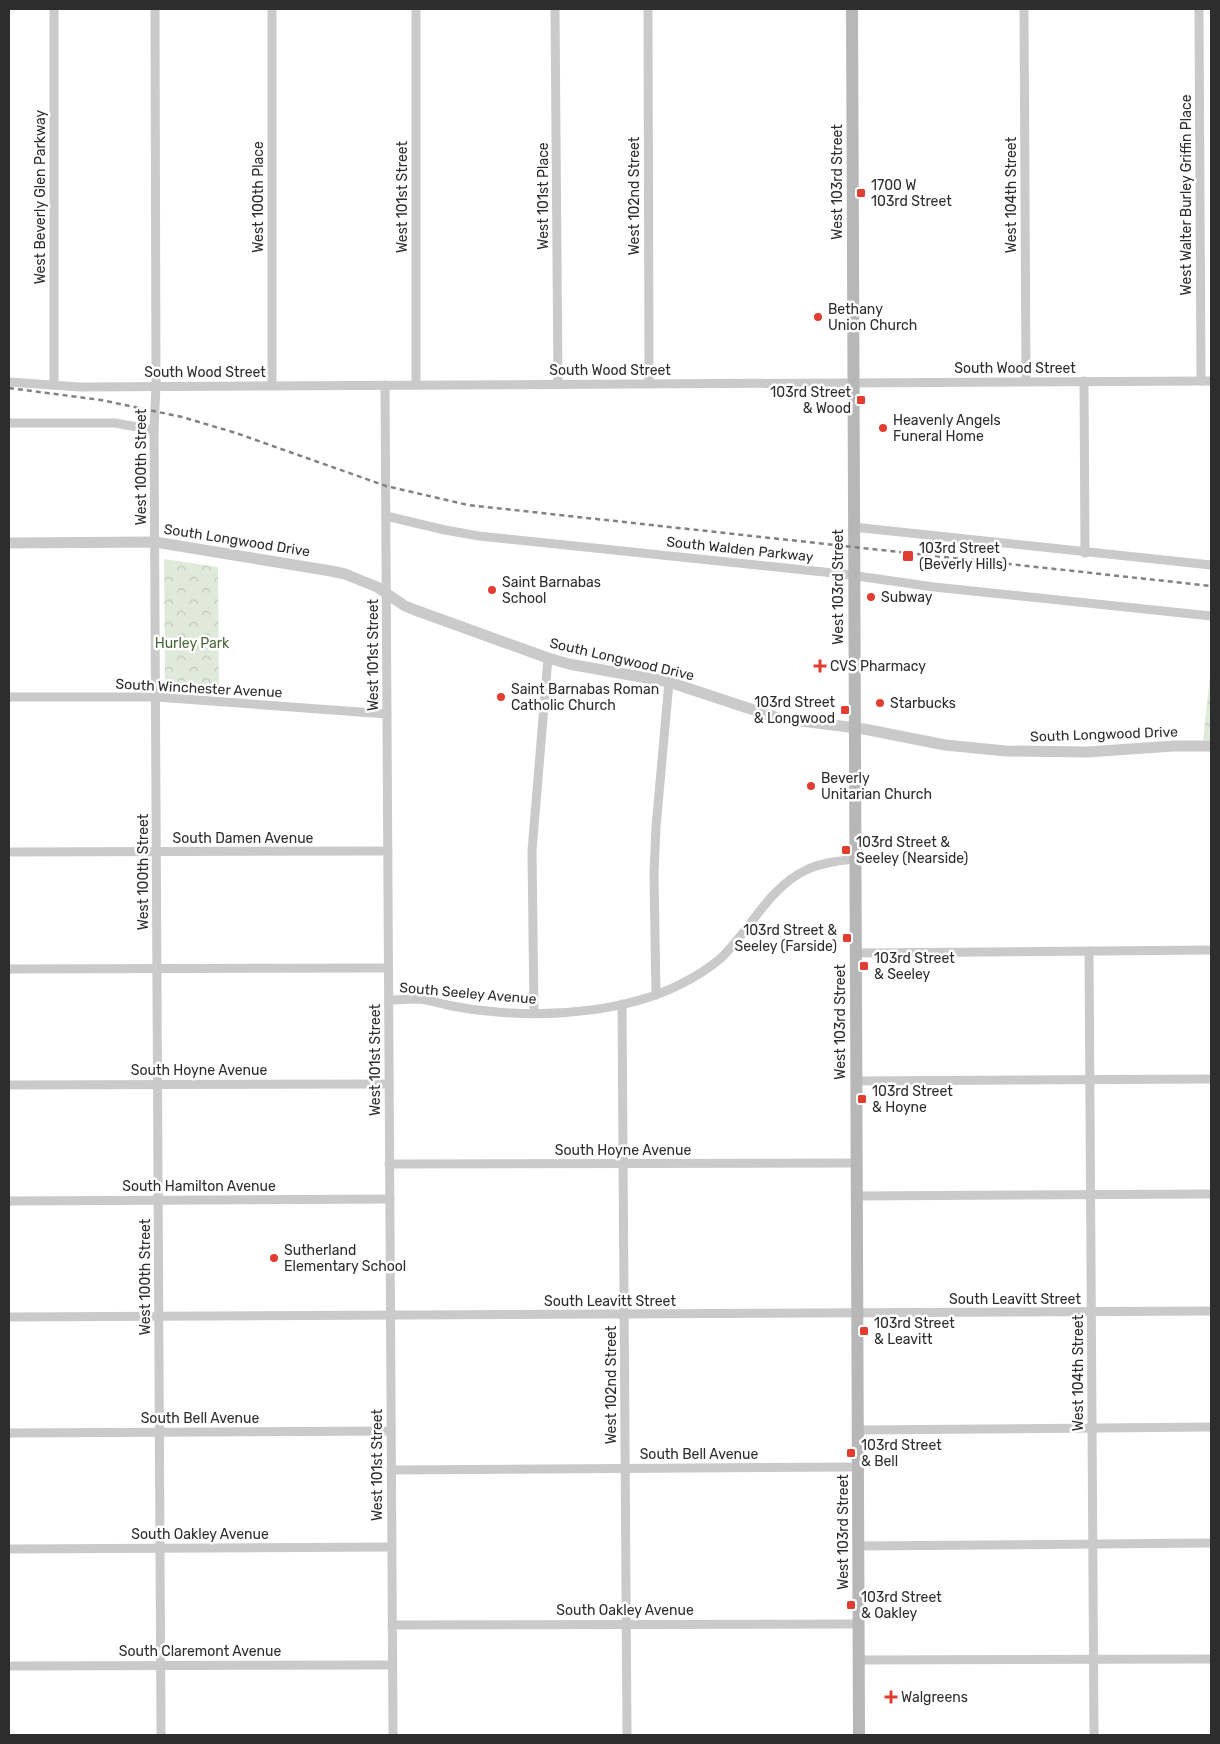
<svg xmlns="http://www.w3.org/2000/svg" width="1220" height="1744" font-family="Rubik,sans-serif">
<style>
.park{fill:url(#park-crowns)}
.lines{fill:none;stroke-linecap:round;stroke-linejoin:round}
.minor{stroke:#cacaca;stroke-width:9}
.tertiary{stroke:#cacaca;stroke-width:11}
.secondary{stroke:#b7b7b7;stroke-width:12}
.rail{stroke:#828282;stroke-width:2.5;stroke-dasharray:5 4;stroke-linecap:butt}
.poi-dot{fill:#e13e31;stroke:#fff;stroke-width:2}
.labels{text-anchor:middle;stroke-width:5;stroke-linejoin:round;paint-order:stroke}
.street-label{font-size:14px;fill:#2d2d2d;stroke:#fff}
.poi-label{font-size:14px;fill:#2d2d2d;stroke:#fff;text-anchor:start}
.park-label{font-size:14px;fill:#49673b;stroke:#fff}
</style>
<defs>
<pattern id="park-crowns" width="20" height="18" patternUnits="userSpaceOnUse" patternTransform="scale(1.25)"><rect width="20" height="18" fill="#e0eada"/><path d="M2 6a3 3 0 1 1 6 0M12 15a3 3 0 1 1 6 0" fill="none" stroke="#c0c9bb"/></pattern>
</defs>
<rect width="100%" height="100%" fill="#fff"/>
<g class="park">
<polygon points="164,559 218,567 219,694 165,689"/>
<polygon points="1211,667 1211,741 1203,740"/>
</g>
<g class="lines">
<g class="minor">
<polyline points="155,9 156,386 154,430 161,1735"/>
<polyline points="272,9 272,385"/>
<polyline points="555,9 558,384"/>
<polyline points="648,9 649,383"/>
<polyline points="1024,9 1026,381"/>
<polyline points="1199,9 1201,381"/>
<polyline points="1084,381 1085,553"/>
<polyline points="9,382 80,387 1211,381"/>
<polyline points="54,385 54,9"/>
<polyline points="385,385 393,1735"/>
<polyline points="416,385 416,9"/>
<polyline points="9,423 115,423 154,430"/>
<polyline points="386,516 445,530 479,536 843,574 934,587 1211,616"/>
<polyline points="853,527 1211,565"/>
<polyline points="9,697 156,697 387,714"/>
<polyline points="9,852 388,851"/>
<polyline points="1089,951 1094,1735"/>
<polyline points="855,953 1211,950"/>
<polyline points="9,969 388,968"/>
<polyline points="656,995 654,874 656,827 669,682"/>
<path d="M389 1000C399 1000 409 999 419 999 430 1000 441 1004 452 1006 467 1009 482 1011 497 1012 554 1017 627 1011 679 985 693 978 708 969 720 959 750 931 768 888 806 870 821 863 838 861 854 859"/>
<polyline points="622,1004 627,1735"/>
<polyline points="534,1013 532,851 548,658"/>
<polyline points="856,1081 1211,1079"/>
<polyline points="9,1085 389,1084"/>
<polyline points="389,1164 856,1163"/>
<polyline points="856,1196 1211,1194"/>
<polyline points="9,1201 390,1199"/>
<polyline points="9,1317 1211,1311"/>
<polyline points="857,1430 1211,1427"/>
<polyline points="9,1433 391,1431"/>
<polyline points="391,1470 858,1467"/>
<polyline points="858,1546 1211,1543"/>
<polyline points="9,1549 392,1547"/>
<polyline points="392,1625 858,1624"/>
<polyline points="858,1660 1211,1659"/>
<polyline points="9,1666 392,1665"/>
</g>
<polyline class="tertiary" points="9,543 155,542 331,571 345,574 377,587 405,606 415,610 548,658 569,664 669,682 778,718 864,729 945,745 1006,751 1087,752 1174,746 1211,746"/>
<polyline class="secondary" points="852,9 859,1735"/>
<polyline class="rail" points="9,388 101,400 182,417 236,433 386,486 468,505 1211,586"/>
</g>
<g class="poi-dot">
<rect x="856" y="188" width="10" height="10" rx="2.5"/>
<circle cx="818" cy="317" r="5"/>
<rect x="856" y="395" width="10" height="10" rx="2.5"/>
<circle cx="883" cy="428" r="5"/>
<rect x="902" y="550" width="12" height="12" rx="2.5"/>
<circle cx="492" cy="590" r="5"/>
<circle cx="871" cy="597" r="5"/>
<path d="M817.5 658.5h5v5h5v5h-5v5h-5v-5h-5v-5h5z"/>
<circle cx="501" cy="697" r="5"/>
<circle cx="880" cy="703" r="5"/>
<rect x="840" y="705" width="10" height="10" rx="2.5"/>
<circle cx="811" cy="786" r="5"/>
<rect x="841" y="845" width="10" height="10" rx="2.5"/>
<rect x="842" y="933" width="10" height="10" rx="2.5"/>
<rect x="859" y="961" width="10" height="10" rx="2.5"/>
<rect x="857" y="1094" width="10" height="10" rx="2.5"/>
<circle cx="274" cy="1258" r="5"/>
<rect x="859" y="1326" width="10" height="10" rx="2.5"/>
<rect x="846" y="1448" width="10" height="10" rx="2.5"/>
<rect x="846" y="1600" width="10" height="10" rx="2.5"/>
<path d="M888.5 1689.5h5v5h5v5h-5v5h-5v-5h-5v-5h5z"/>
</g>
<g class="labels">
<g class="street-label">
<text transform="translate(837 182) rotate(-90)" y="5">West 103rd Street</text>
<text transform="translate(1011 195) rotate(-90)" y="5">West 104th Street</text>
<text transform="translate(1186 195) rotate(-90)" y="5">West Walter Burley Griffin Place</text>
<text transform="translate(543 196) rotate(-90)" y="5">West 101st Place</text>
<text transform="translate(634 196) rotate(-90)" y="5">West 102nd Street</text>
<text transform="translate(40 197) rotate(-90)" y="5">West Beverly Glen Parkway</text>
<text transform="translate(258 197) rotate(-90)" y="5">West 100th Place</text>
<text transform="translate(402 197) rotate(-90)" y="5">West 101st Street</text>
<text x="1015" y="373">South Wood Street</text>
<text x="610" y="375">South Wood Street</text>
<text x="205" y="377">South Wood Street</text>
<text transform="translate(141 467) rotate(-90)" y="5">West 100th Street</text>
<text transform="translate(237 540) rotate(9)" y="5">South Longwood Drive</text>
<text transform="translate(740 549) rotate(6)" y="5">South Walden Parkway</text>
<text transform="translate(838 587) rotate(-90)" y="5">West 103rd Street</text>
<text transform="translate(373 655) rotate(-90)" y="5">West 101st Street</text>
<text transform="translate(622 659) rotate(13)" y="5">South Longwood Drive</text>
<text transform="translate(199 688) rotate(3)" y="5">South Winchester Avenue</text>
<text transform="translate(1104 734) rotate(-2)" y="5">South Longwood Drive</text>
<text x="243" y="843">South Damen Avenue</text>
<text transform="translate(143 872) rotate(-90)" y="5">West 100th Street</text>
<text transform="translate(468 993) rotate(5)" y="5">South Seeley Avenue</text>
<text transform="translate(840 1022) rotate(-90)" y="5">West 103rd Street</text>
<text transform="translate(375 1060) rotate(-90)" y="5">West 101st Street</text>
<text x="199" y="1075">South Hoyne Avenue</text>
<text x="623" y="1155">South Hoyne Avenue</text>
<text x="199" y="1191">South Hamilton Avenue</text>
<text transform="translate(145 1277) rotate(-90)" y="5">West 100th Street</text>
<text x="1015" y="1304">South Leavitt Street</text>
<text x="610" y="1306">South Leavitt Street</text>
<text transform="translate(1078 1373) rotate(-90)" y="5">West 104th Street</text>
<text transform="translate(611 1385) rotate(-90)" y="5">West 102nd Street</text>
<text x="200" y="1423">South Bell Avenue</text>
<text x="699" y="1459">South Bell Avenue</text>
<text transform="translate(377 1465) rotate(-90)" y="5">West 101st Street</text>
<text transform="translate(843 1532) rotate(-90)" y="5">West 103rd Street</text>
<text x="200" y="1539">South Oakley Avenue</text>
<text x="625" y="1615">South Oakley Avenue</text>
<text x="200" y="1656">South Claremont Avenue</text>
</g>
<g class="poi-label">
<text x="871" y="190">1700 W<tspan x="871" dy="16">103rd Street</tspan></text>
<text x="828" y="314">Bethany<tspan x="828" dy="16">Union Church</tspan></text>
<text x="851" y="397" text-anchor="end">103rd Street<tspan x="851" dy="16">&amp; Wood</tspan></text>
<text x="893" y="425">Heavenly Angels<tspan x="893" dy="16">Funeral Home</tspan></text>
<text x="919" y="553">103rd Street<tspan x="919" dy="16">(Beverly Hills)</tspan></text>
<text x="502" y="587">Saint Barnabas<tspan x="502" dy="16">School</tspan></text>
<text x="881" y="602">Subway</text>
<text x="830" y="671">CVS Pharmacy</text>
<text x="511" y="694">Saint Barnabas Roman<tspan x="511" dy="16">Catholic Church</tspan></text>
<text x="835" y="707" text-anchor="end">103rd Street<tspan x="835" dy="16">&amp; Longwood</tspan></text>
<text x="890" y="708">Starbucks</text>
<text x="821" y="783">Beverly<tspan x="821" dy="16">Unitarian Church</tspan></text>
<text x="856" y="847">103rd Street &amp;<tspan x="856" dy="16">Seeley (Nearside)</tspan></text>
<text x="837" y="935" text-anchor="end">103rd Street &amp;<tspan x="837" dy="16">Seeley (Farside)</tspan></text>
<text x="874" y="963">103rd Street<tspan x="874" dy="16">&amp; Seeley</tspan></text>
<text x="872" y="1096">103rd Street<tspan x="872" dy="16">&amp; Hoyne</tspan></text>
<text x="284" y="1255">Sutherland<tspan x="284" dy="16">Elementary School</tspan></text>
<text x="874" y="1328">103rd Street<tspan x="874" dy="16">&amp; Leavitt</tspan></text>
<text x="861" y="1450">103rd Street<tspan x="861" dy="16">&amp; Bell</tspan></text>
<text x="861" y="1602">103rd Street<tspan x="861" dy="16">&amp; Oakley</tspan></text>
<text x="901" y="1702">Walgreens</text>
</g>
<g class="park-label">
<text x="192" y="648">Hurley Park</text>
</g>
</g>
<rect width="1220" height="1744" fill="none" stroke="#2d2d2d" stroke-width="20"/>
</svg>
